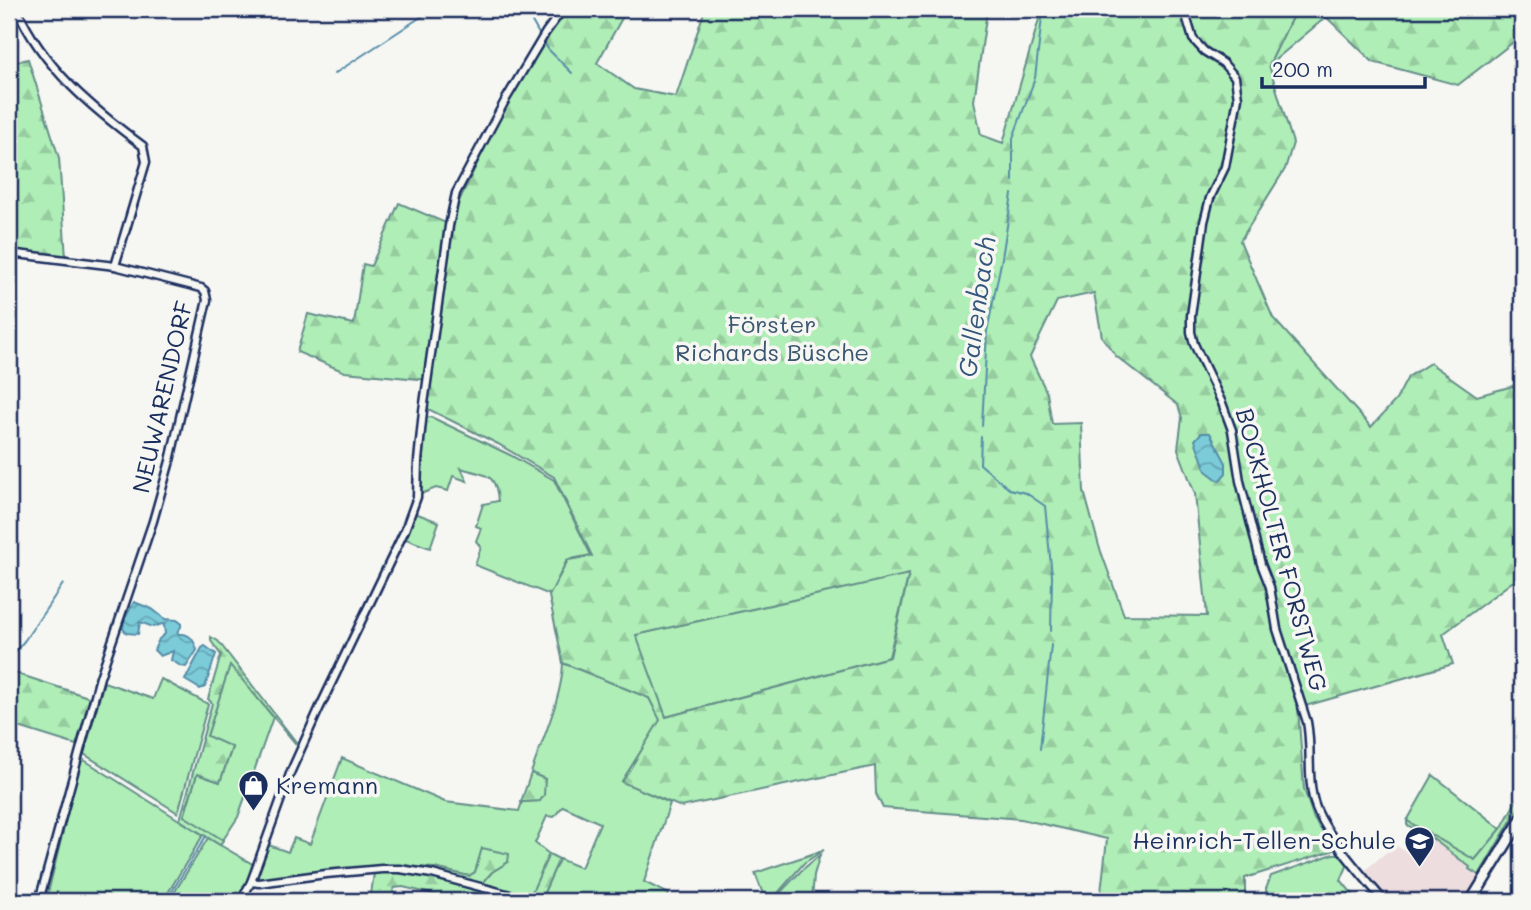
<svg xmlns="http://www.w3.org/2000/svg" width="1531" height="910" font-family="Mali,sans-serif">
<style>
.built{fill:#eedddf}
.green{fill:#afeeb6;stroke:#658e8a;stroke-width:2}
.forest{fill:url(#forest-firs);stroke:#658e8a;stroke-width:2;fill-rule:evenodd}
.water{fill:url(#water-waves);stroke:#558da8;stroke-width:2}
.lines{fill:none;stroke-linecap:round;stroke-linejoin:round}
.stream{stroke:#558da8;stroke-width:2}
.street-casing{stroke:#1b2f5e;stroke-width:11}
.secondary-casing{stroke:#1b2f5e;stroke-width:14}
.street{stroke:#f6f6f2;stroke-width:6}
.secondary{stroke:#f6f6f2;stroke-width:9}
.labels{text-anchor:middle;stroke-width:7;stroke-linejoin:round;paint-order:stroke}
.park-label{font-size:24px;fill:#395570;stroke:#f6f6f2}
.street-label{font-size:24px;fill:#1b2f5e;stroke:#f6f6f2}
.poi-label{font-size:24px;fill:#1b2f5e;stroke:#f6f6f2;text-anchor:start}
.water-label{font-size:26px;font-style:italic;fill:#33567d;stroke:#f6f6f2}
</style>
<defs>
<pattern id="forest-firs" width="22" height="20" patternUnits="userSpaceOnUse" patternTransform="scale(1.75)"><rect width="22" height="20" fill="#afeeb6"/><path d="M5 1l3.5 6h-7zM16 11l3.5 6h-7z" fill="#96cc9f"/></pattern>
<pattern id="water-waves" width="16" height="10" patternUnits="userSpaceOnUse" patternTransform="scale(1.75)"><rect width="16" height="10" fill="#7ccbd9"/><path d="M0 5q4-4 8 0t8 0" fill="none" stroke="#65a5b3"/></pattern>
</defs>
<rect width="100%" height="100%" fill="#f6f6f2"/>
<filter id="ink" filterUnits="userSpaceOnUse"><feTurbulence type="fractalNoise" baseFrequency=".0143" numOctaves="2"/><feDisplacementMap in="SourceGraphic" scale="14" xChannelSelector="R" yChannelSelector="G"/><feConvolveMatrix kernelMatrix="1 2 1 2 8 2 1 2 1" color-interpolation-filters="sRGB"/></filter>
<g filter="url(#ink)">
<polygon class="built" points="1429,836 1471,868 1469,870 1479,875 1464,901 1388,901 1364,871 1395,845 1410,854 1419,841 1423,843"/>
<g class="green">
<polygon points="1296,9 1318,9 1326,17 1269,65"/>
<path d="M431 417 510 455 554 480 591 555 567 560 550 595 475 565 481 547 476 541 481 528 476 526 483 504 498 501C496 472 486 476 461 468L467 481 453 476 448 491 436 488 421 494 425 418Z"/>
<polygon points="415,513 439,522 430,548 403,538"/>
<polygon points="909,573 889,657 666,717 635,635"/>
<path d="M563 663 649 698 661 720 622 781 670 803 644 882 669 894 666 901H549L541 899 559 859 581 868 600 823 563 806 554 817 547 816 535 843 549 854 531 896 483 883 492 872 508 862 483 849 475 872 469 876 434 868 390 865 260 879 256 875 266 844 288 852 294 838 310 844 342 758 445 802 519 811 522 802 540 801 545 779 531 773C542 740 562 698 563 663Z"/>
<polygon points="230,664 273,717 238,817 223,840 184,817 197,774 220,782 232,748 207,736"/>
<polygon points="161,679 208,704 178,813 84,754 104,682 153,699"/>
<polygon points="81,758 203,835 163,901 46,901"/>
<polygon points="1433,775 1501,829 1475,860 1407,821"/>
<polygon points="208,838 254,865 238,901 169,901"/>
<polygon points="824,850 804,863 771,901 766,894 763,894 755,873"/>
<polygon points="1333,854 1341,854 1348,864 1341,880 1358,901 1267,901 1266,889 1271,876"/>
</g>
<g class="forest">
<path d="M567 9H627L597 63 634 89 676 97 705 9H985L987 11 974 101 981 135 1003 143 1042 9H1296L1269 65 1293 143 1285 169 1240 241 1273 318 1371 427 1396 400 1408 377 1430 363 1477 396 1513 386 1522 396V582H1512L1443 634 1453 664 1298 708 1304 789 1314 819 1335 850 1245 878V901H1100L1107 839 1021 819 883 808 876 794 875 766 681 807 622 782 660 720 649 698 563 663 549 596 568 560 592 556 554 477 498 444 426 408 429 380 345 372 297 352 308 314 354 324 363 264 371 266 399 203 448 224C484 150 517 75 567 9ZM1094 293 1102 337 1116 356 1178 405 1182 418 1178 449 1195 494 1207 616 1124 615 1099 546 1084 491 1081 423 1052 424 1047 393 1030 357 1057 301ZM909 574 890 657 666 717 636 635Z"/>
<polygon points="1318,9 1522,9 1522,43 1516,40 1458,85 1373,62"/>
<polygon points="28,59 59,158 66,258 9,251 9,64"/>
<polygon points="211,637 218,641 300,747 300,749 230,665 207,736 232,747 220,782 197,774 184,816 223,840 220,845 180,820 212,703 208,699 221,655 211,641"/>
<polygon points="9,671 91,698 76,745 9,724"/>
<polygon points="531,773 545,779 544,795 540,801 521,802"/>
<polygon points="1522,790 1522,802 1479,875 1469,869 1470,867 1429,836 1407,825 1407,821 1475,860 1501,829"/>
<polygon points="482,848 509,854 508,862 492,872 481,884 524,901 461,901 403,887 394,888 391,901 370,901 374,873 398,872 425,876 434,868 469,876 475,872"/>
<polygon points="549,854 559,859 541,899 542,901 528,901"/>
<polygon points="820,855 814,875 812,901 772,901 802,870"/>
</g>
<g class="water">
<polygon points="1201,433 1210,433 1226,463 1226,473 1219,481 1206,471 1195,440"/>
<path d="M134 602 152 609 165 619 177 620 181 623V627L177 632 179 634C190 633 194 640 197 650L186 667 181 666 171 660 173 651 160 656 154 650 159 639 165 634 164 625 162 624 153 627 140 622 138 634 127 633 123 629 124 620Z"/>
<polygon points="205,646 216,654 205,687 200,689 185,680 202,648"/>
</g>
<g class="lines">
<g class="stream">
<polyline points="525,9 539,34"/>
<polyline points="544,42 548,49 572,73"/>
<polyline points="334,74 433,9"/>
<polyline points="1013,181 1013,138 1035,78 1043,9"/>
<polyline points="982,426 987,331 1002,258 1012,194"/>
<polyline points="981,437 980,464 1009,489 1026,493 1045,506 1052,576 1051,631"/>
<polyline points="9,659 25,640 63,584"/>
<polyline points="1040,749 1051,645"/>
<polyline points="166,901 206,836"/>
<polyline points="396,901 398,893"/>
</g>
<defs>
<g id="street">
<path d="M17 9C43 68 92 108 143 146L146 162 115 266"/>
<path d="M1184 9 1193 39 1204 51 1223 63 1235 77 1238 98 1225 167 1210 198 1204 222 1191 316V332L1194 344 1222 403 1232 430 1240 481 1261 564 1270 587 1277 629 1307 722C1312 747 1307 773 1313 798 1319 828 1363 876 1384 901"/>
<polyline points="9,253 115,266 201,288 205,291 207,300 170,461 153,521 100,677 39,901"/>
<polyline points="251,882 259,883 326,874 382,869 400,869 432,874 532,901"/>
<polyline points="9,899 11,901"/>
<polyline points="241,901 251,882 291,771 319,709 405,530 417,497 418,461 423,411 449,226 456,193 506,99 546,32 563,9"/>
</g>
<polyline id="secondary" points="1471,901 1522,818"/>
</defs>
<use href="#street" class="street-casing"/>
<use href="#secondary" class="secondary-casing"/>
<use href="#street" class="street"/>
<use href="#secondary" class="secondary"/>
</g>
</g>
<defs>
<symbol id="shop-pin" viewBox="-11 -11 22 30"><path d="M0 17L-7.5 6A9.5 9.5 0 1 1 7.5 6Z" fill="#1b2f5e" stroke="#f6f6f2"/><path d="M-5-2.5h2.3a2.7 3.5 0 0 1 5.4 0H5L5.5 6h-11ZM-1.5-2.5h3a1.5 2.3 0 0 0-3 0Z" fill="#fff"/></symbol>
<symbol id="school-pin" viewBox="-11 -11 22 30"><path d="M0 17L-7.5 6A9.5 9.5 0 1 1 7.5 6Z" fill="#1b2f5e" stroke="#f6f6f2"/><path d="M0-5L7-2L0 1L-7-2ZM-4 1L0 2.5L4 1V4Q0 6-4 4Z" fill="#fff"/></symbol>
</defs>
<g fill-rule="evenodd">
<use href="#shop-pin" x="236" y="768" width="35" height="47"/>
<use href="#school-pin" x="1402" y="824" width="35" height="47"/>
</g>
<g class="labels">
<g class="park-label">
<text x="772" y="333">Förster<tspan x="772" dy="28">Richards Büsche</tspan></text>
</g>
<g class="street-label">
<text transform="translate(163 397) rotate(-77)" y="8">NEUWARENDORF</text>
<text transform="translate(1281 550) rotate(75)" y="8">BOCKHOLTER FORSTWEG</text>
</g>
<g class="poi-label">
<text x="276" y="794">Kremann</text>
<text x="1396" y="849" text-anchor="end">Heinrich-Tellen-Schule</text>
</g>
<g class="water-label">
<text transform="translate(977 307) rotate(-82)" y="9">Gallenbach</text>
</g>
</g>
<rect width="1531" height="910" fill="none" stroke="#f6f6f2" stroke-width="35"/>
<rect x="18" y="18" width="1496" height="875" fill="none" stroke="#1b2f5e" stroke-width="2.5" filter="url(#ink)"/>
<path d="M1262 77v10h163v-10" fill="none" stroke="#1b2f5e" stroke-width="3.5"/>
<text x="1272" y="77" font-size="21" fill="#1b2f5e" stroke="#f6f6f2" stroke-width="5" paint-order="stroke">200 m</text>
</svg>
